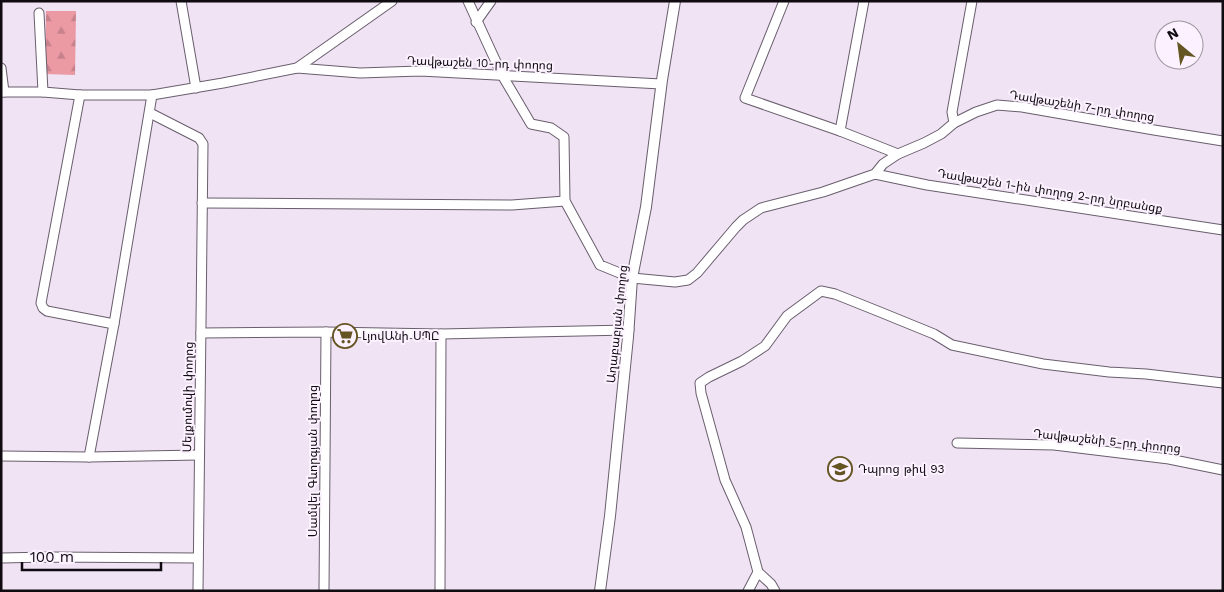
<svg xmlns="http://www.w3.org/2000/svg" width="1224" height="592" font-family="'Work Sans','Noto Sans Armenian',sans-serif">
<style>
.forest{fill:url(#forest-firs)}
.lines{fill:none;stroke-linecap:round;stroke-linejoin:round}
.minor-casing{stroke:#695e6d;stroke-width:11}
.tertiary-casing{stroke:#695e6d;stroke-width:12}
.minor{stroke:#fff;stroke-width:9}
.tertiary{stroke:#fff;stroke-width:10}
.labels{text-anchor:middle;stroke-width:4;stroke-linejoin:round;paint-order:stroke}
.street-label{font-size:12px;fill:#0f0b10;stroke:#fcf2ff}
.poi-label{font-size:12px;fill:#0f0b10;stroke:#fcf2ff;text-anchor:start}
</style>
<defs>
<pattern id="forest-firs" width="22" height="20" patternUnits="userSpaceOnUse" patternTransform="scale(1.25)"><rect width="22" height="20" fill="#eb99a3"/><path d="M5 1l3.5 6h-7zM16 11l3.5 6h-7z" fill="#c8828b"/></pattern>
</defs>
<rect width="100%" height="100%" fill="#f0e3f4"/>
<polygon class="forest" points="46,11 76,11 75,75 45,74"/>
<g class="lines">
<defs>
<g id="minor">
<polyline points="181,1 196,88"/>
<polyline points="468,1 502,75 531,124 551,128 564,137 565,201 600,265 632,278 675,282 688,280 697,273 736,227 743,220 761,208 823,192 875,174 883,164 898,154 924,143 941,134 954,123 976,112 997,105 1022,107 1154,130 1223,141"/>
<polyline points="784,1 745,98 840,131"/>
<polyline points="864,1 840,131 898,154"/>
<polyline points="39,13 43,92"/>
<polyline points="476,22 491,1"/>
<polyline points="1,68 4,92"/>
<polyline points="297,68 360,73 420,71 661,84"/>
<polyline points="1,92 43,92 80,95 152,95 223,83 297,68 392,1"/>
<polyline points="80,95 41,303 43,308 47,311 114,324"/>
<polyline points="150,113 199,138 203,144 198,591"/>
<polyline points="954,123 952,112 972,1"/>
<polyline points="875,174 927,185 1223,230"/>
<polyline points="202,203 512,205 565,201"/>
<polyline points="201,333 326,332 441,334 629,330"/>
<polyline points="957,443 1054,445 1169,459 1223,470"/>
<polyline points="1,456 89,457 199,455"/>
<polyline points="89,457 114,324 152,95"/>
<polyline points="1,558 49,557 198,558"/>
<polyline points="758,572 771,584 775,591"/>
<polyline points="324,591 326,332"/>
<polyline points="440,591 441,334"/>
<polyline points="748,591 758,572 746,527 725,480 701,393 700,383 709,377 742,361 765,346 787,316 821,291 835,294 880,312 934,334 952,345 1043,364 1109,372 1146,374 1223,383"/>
</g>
<polyline id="tertiary" points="600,591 610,516 628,337 632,278 646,207 662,80 675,1"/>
</defs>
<use href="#minor" class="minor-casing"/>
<use href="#tertiary" class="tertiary-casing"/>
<use href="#minor" class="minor"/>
<use href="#tertiary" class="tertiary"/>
</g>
<defs>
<symbol id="supermarket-ring" viewBox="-11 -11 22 22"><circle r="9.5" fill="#fcf2ff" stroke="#655523" stroke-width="1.5"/><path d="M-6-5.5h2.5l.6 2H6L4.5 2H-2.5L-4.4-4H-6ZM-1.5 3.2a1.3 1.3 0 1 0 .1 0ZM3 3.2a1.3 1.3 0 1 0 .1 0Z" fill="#655523"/></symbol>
<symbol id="school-ring" viewBox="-11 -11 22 22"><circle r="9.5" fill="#fcf2ff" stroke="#655523" stroke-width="1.5"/><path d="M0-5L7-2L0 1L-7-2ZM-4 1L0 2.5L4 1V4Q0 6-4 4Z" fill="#655523"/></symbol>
</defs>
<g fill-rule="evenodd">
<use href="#supermarket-ring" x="331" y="322" width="28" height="28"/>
<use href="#school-ring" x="826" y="455" width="28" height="28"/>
</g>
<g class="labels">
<g class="street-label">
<text transform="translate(480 63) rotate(2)" y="4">Դավթաշեն 10-րդ փողոց</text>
<text transform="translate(1082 106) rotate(9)" y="4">Դավթաշենի 7-րդ փողոց</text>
<text transform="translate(1050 191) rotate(9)" y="4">Դավթաշեն 1-ին փողոց 2-րդ նրբանցք</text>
<text transform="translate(617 324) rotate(-84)" y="4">Աղաբաբյան փողոց</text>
<text transform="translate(188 397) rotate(-89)" y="4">Մելքումովի փողոց</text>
<text transform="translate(1107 441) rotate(6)" y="4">Դավթաշենի 5-րդ փողոց</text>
<text transform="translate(313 461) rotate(-90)" y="4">Սամվել Գևորգյան փողոց</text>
</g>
<g class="poi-label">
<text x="362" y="340">ԼյովԱնի ՍՊԸ</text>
<text x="858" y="473">Դպրոց թիվ 93</text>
</g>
</g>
<rect width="1224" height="592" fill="none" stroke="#0f0b10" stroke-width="5"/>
<g transform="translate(1179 45) rotate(331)"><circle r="24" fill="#fcf2ff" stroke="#9d969f"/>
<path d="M0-4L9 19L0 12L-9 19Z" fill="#655523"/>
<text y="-8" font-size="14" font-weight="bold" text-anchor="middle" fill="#0f0b10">N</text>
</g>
<path d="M22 562v8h139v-8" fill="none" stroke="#0f0b10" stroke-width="2.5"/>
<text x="30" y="562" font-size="15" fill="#0f0b10" stroke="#fcf2ff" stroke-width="4" paint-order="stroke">100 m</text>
</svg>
